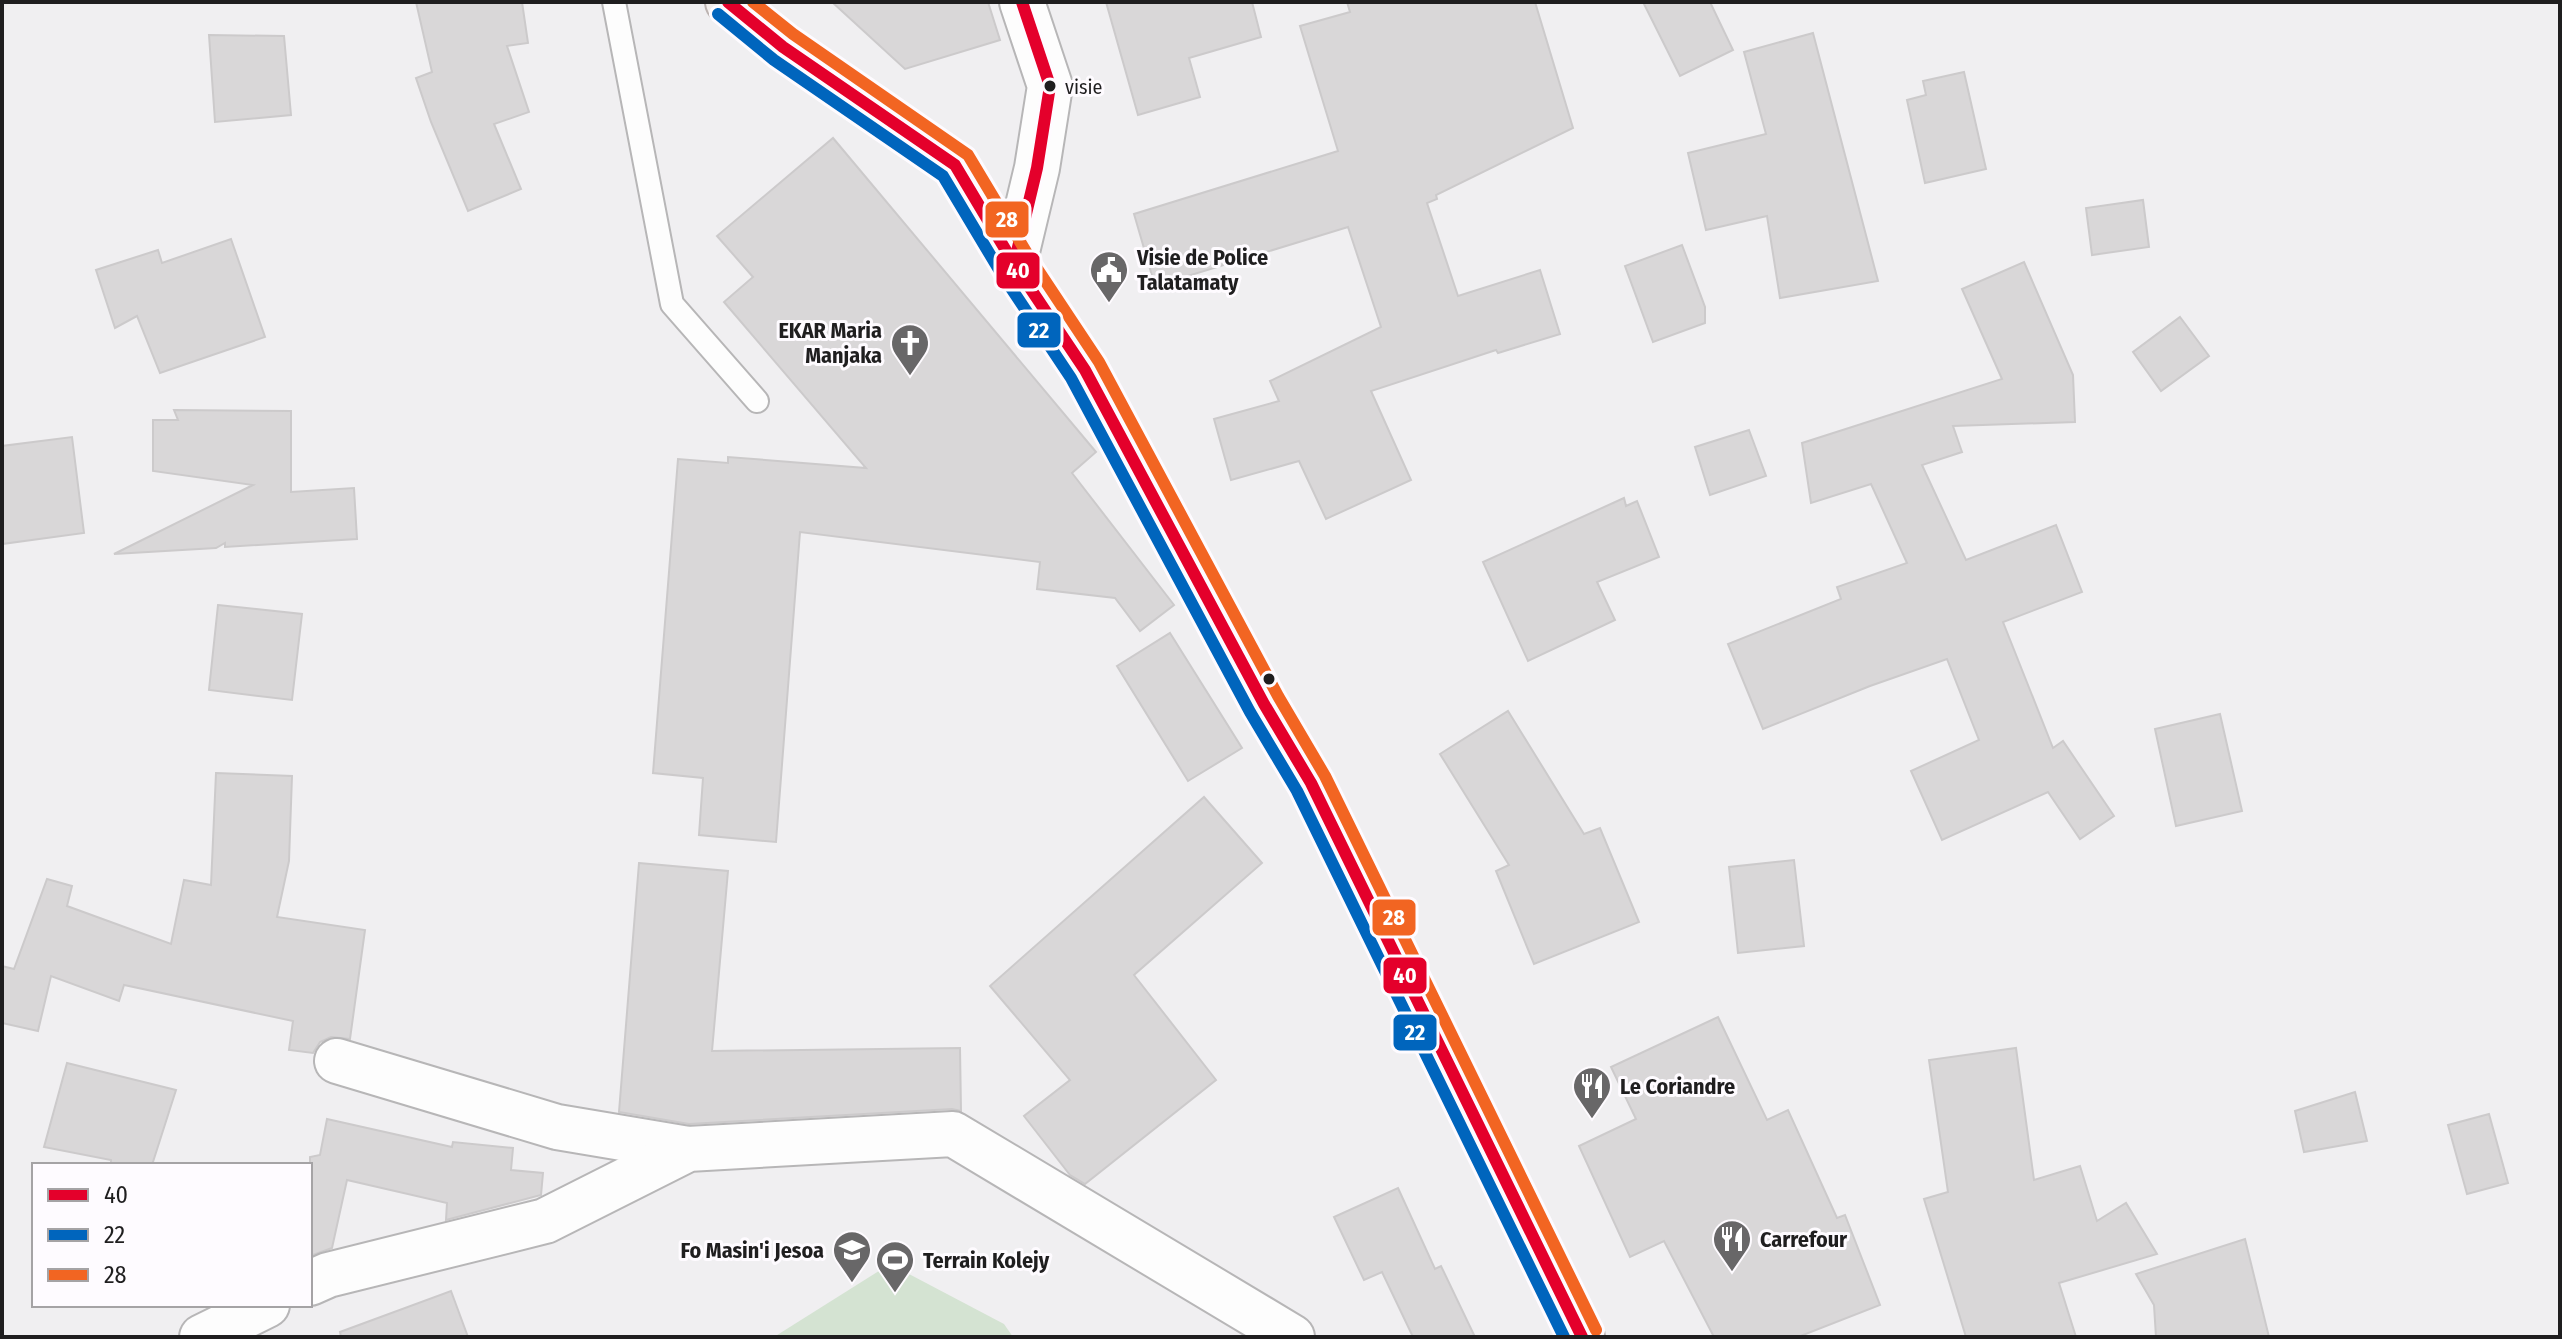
<svg xmlns="http://www.w3.org/2000/svg" width="2562" height="1339" font-family="'Fira Sans Condensed',sans-serif">
<style>
.green{fill:#d4e3d2}
.building{fill:#d9d7d8;stroke:#cccacb;stroke-width:2}
.lines{fill:none;stroke-linecap:round;stroke-linejoin:round}
.lane-casing{stroke:#b7b6b7;stroke-width:26}
.street-casing{stroke:#b7b6b7;stroke-width:48}
.secondary-casing{stroke:#b7b6b7;stroke-width:48}
.primary-casing{stroke:#bcb3b1;stroke-width:48}
.lane{stroke:#fdfdfd;stroke-width:22}
.street{stroke:#fdfdfd;stroke-width:44}
.secondary{stroke:#fdfdfd;stroke-width:44}
.primary{stroke:#f3eeec;stroke-width:44}
.bus-1-casing{stroke:#fefbff;stroke-width:18}
.bus-2-casing{stroke:#fefbff;stroke-width:18}
.bus-3-casing{stroke:#fefbff;stroke-width:18}
.bus-1{stroke:#e4002b;stroke-width:12}
.bus-2{stroke:#0065bd;stroke-width:12}
.bus-3{stroke:#f26522;stroke-width:12}
.bus-dot{fill:#1f1e1f;stroke:#fefbff;stroke-width:3}
.labels{text-anchor:middle;stroke-width:6;stroke-linejoin:round;paint-order:stroke}
.bus-label{font-size:20px;fill:#1f1e1f;stroke:#fefbff;text-anchor:start}
.poi-label{font-size:22px;font-weight:bold;fill:#1f1e1f;stroke:#fefbff;text-anchor:start}
.line-badge{stroke:#fefbff;stroke-width:3}
.badge-label{font-size:22px;text-anchor:middle;font-weight:bold;fill:#fff}
</style>
<rect width="100%" height="100%" fill="#f0eff1"/>
<polygon class="green" points="890,1264 1004,1324 1013,1337 774,1337"/>
<g class="building">
<polygon points="416,2 522,2 528,43 507,46 529,112 494,124 521,189 468,211 431,122 416,78 432,72"/>
<polygon points="832,2 988,2 1000,40 905,69"/>
<polygon points="1106,2 1252,2 1261,37 1189,58 1200,97 1138,115"/>
<polygon points="1347,2 1535,2 1573,128 1436,195 1437,199 1427,203 1458,296 1540,270 1560,334 1498,353 1496,350 1371,391 1411,480 1326,519 1299,461 1231,480 1214,419 1279,401 1270,381 1381,327 1348,227 1155,286 1134,214 1338,151 1300,26 1350,12"/>
<polygon points="1643,2 1710,2 1733,50 1680,76"/>
<polygon points="1813,33 1878,281 1780,298 1767,216 1706,230 1688,153 1766,134 1744,52"/>
<polygon points="209,35 284,36 291,115 215,122"/>
<polygon points="1964,72 1986,169 1925,183 1907,100 1926,95 1923,81"/>
<polygon points="833,138 1096,452 1072,473 1174,605 1140,631 1115,598 1037,589 1040,562 800,532 776,842 699,835 703,778 653,773 678,459 728,463 728,457 866,468 724,302 753,277 717,236"/>
<polygon points="2143,200 2149,247 2092,255 2086,208"/>
<polygon points="231,239 265,337 160,373 137,316 115,328 96,270 158,250 162,263"/>
<polygon points="1682,245 1705,307 1705,323 1653,342 1625,266"/>
<polygon points="2024,262 2073,375 2075,422 1953,426 1962,452 1922,465 1966,560 2056,525 2082,592 2003,622 2053,748 2063,741 2114,816 2080,839 2048,792 1942,840 1911,771 1979,740 1947,659 1870,686 1763,729 1728,644 1841,599 1837,587 1907,563 1871,484 1811,503 1802,443 2002,379 1962,289"/>
<polygon points="2180,317 2209,356 2161,391 2133,352"/>
<polygon points="174,410 291,411 291,492 354,488 357,539 225,547 225,543 216,548 114,554 253,485 153,471 153,420 178,420"/>
<polygon points="1749,430 1766,476 1710,495 1695,447"/>
<polygon points="72,437 84,533 2,544 2,446"/>
<polygon points="1624,498 1626,506 1637,501 1659,557 1597,582 1615,620 1528,661 1483,562"/>
<polygon points="218,605 302,614 292,700 209,690"/>
<polygon points="1170,633 1242,748 1188,781 1117,666"/>
<polygon points="1508,711 1584,834 1600,828 1639,922 1534,964 1496,871 1509,865 1440,754"/>
<polygon points="2220,714 2242,811 2176,826 2155,729"/>
<polygon points="216,773 292,776 289,861 277,917 365,930 350,1039 331,1037 320,1042 313,1053 289,1050 293,1021 124,985 119,1001 51,976 38,1031 2,1023 2,966 14,969 47,879 72,886 67,906 171,944 184,880 211,885"/>
<polygon points="1204,797 1262,863 1134,975 1216,1080 1085,1184 1070,1175 1024,1116 1070,1080 990,986"/>
<polygon points="1794,860 1804,946 1738,953 1729,867"/>
<polygon points="639,863 728,871 712,1051 960,1048 961,1111 952,1109 689,1124 619,1112"/>
<polygon points="1718,1017 1767,1120 1788,1110 1837,1218 1845,1215 1880,1305 1798,1337 1714,1337 1664,1241 1630,1257 1579,1146 1636,1119 1611,1067"/>
<polygon points="2016,1048 2034,1180 2080,1166 2097,1221 2126,1203 2157,1254 2059,1283 2076,1337 1966,1337 1924,1199 1948,1192 1929,1060"/>
<polygon points="67,1063 176,1090 152,1165 111,1165 111,1160 44,1147"/>
<polygon points="2355,1092 2367,1141 2304,1152 2295,1111"/>
<polygon points="2489,1114 2508,1183 2467,1194 2448,1125"/>
<polygon points="327,1119 452,1147 453,1142 513,1148 511,1170 543,1173 541,1195 446,1220 447,1203 347,1180 332,1248 310,1256 310,1157 320,1155"/>
<polygon points="1398,1188 1435,1269 1441,1266 1475,1337 1413,1337 1382,1272 1364,1280 1334,1217"/>
<polygon points="2245,1239 2269,1337 2156,1337 2154,1305 2136,1274"/>
<polygon points="451,1291 468,1337 341,1337 340,1332"/>
</g>
<g class="lines">
<defs>
<polyline id="lane" points="614,2 672,304 757,401"/>
<g id="street">
<polyline points="337,1061 557,1127 688,1149"/>
<polyline points="310,1283 328,1275 545,1221 688,1149 953,1134 1292,1337"/>
<polyline points="202,1337 267,1305"/>
</g>
<polyline id="secondary" points="1014,264 1037,168 1050,86 1022,2"/>
<polyline id="primary" points="728,2 783,47 955,165 1014,264 1085,370 1264,704 1311,783 1582,1337"/>
</defs>
<use href="#lane" class="lane-casing"/>
<use href="#street" class="street-casing"/>
<use href="#secondary" class="secondary-casing"/>
<use href="#primary" class="primary-casing"/>
<use href="#lane" class="lane"/>
<use href="#street" class="street"/>
<use href="#secondary" class="secondary"/>
<use href="#primary" class="primary"/>
<defs>
<g id="bus-1">
<polyline points="728,2 783,47 955,165 1014,264 1085,370 1264,704 1311,783 1582,1337"/>
<polyline points="1014,264 1037,168 1050,86 1022,2"/>
</g>
<polyline id="bus-2" points="718,14 774,60 943,176 1001,273 1071,378 1250,712 1297,791 1564,1337"/>
<polyline id="bus-3" points="753,2 793,34 968,155 1028,255 1099,362 1278,696 1325,776 1596,1330"/>
</defs>
<use href="#bus-1" class="bus-1-casing"/>
<use href="#bus-2" class="bus-2-casing"/>
<use href="#bus-3" class="bus-3-casing"/>
<use href="#bus-1" class="bus-1"/>
<use href="#bus-2" class="bus-2"/>
<use href="#bus-3" class="bus-3"/>
</g>
<defs>
<symbol id="civic-pin" viewBox="-11 -11 22 30"><path d="M0 17L-7.5 6A9.5 9.5 0 1 1 7.5 6Z" fill="#686768" stroke="#fefbff"/><path d="M-.6-6.5H3V-4.5H.6V-3L4-1V1h2V6H-6V1h2V-1L-.6-3ZM-1.2 2.5V6h2.4V2.5Z" fill="#fff"/></symbol>
<symbol id="church-pin" viewBox="-11 -11 22 30"><path d="M0 17L-7.5 6A9.5 9.5 0 1 1 7.5 6Z" fill="#686768" stroke="#fefbff"/><path d="M-1.2-6h2.4v3.5h3.3v2.4h-3.3V6h-2.4V-.1h-3.3v-2.4h3.3Z" fill="#fff"/></symbol>
<symbol id="restaurant-pin" viewBox="-11 -11 22 30"><path d="M0 17L-7.5 6A9.5 9.5 0 1 1 7.5 6Z" fill="#686768" stroke="#fefbff"/><path d="M-5-6h1v4h1v-4h1v4h1v-4h1v5L-1.5 .5V6h-2V.5L-5-1ZM5-6V6H3V1.5H1.5Q1.5-4 5-6Z" fill="#fff"/></symbol>
<symbol id="school-pin" viewBox="-11 -11 22 30"><path d="M0 17L-7.5 6A9.5 9.5 0 1 1 7.5 6Z" fill="#686768" stroke="#fefbff"/><path d="M0-5L7-2L0 1L-7-2ZM-4 1L0 2.5L4 1V4Q0 6-4 4Z" fill="#fff"/></symbol>
<symbol id="stadium-pin" viewBox="-11 -11 22 30"><path d="M0 17L-7.5 6A9.5 9.5 0 1 1 7.5 6Z" fill="#686768" stroke="#fefbff"/><path d="M0-5a6.5 5 0 1 0 0 10a6.5 5 0 1 0 0-10ZM-3.5-1.8h7v3.6h-7Z" fill="#fff"/></symbol>
</defs>
<g fill-rule="evenodd">
<use href="#civic-pin" x="1087" y="248" width="44" height="60"/>
<use href="#church-pin" x="888" y="321" width="44" height="60"/>
<use href="#restaurant-pin" x="1570" y="1064" width="44" height="60"/>
<use href="#restaurant-pin" x="1710" y="1217" width="44" height="60"/>
<use href="#school-pin" x="830" y="1228" width="44" height="60"/>
<use href="#stadium-pin" x="873" y="1238" width="44" height="60"/>
</g>
<g class="bus-dot">
<circle cx="1050" cy="86" r="7"/>
<circle cx="1269" cy="679" r="7"/>
</g>
<g class="labels">
<g class="bus-label">
<text x="1065" y="94">visie</text>
</g>
<g class="poi-label">
<text x="1137" y="265">Visie de Police<tspan x="1137" dy="25">Talatamaty</tspan></text>
<text x="882" y="338" text-anchor="end">EKAR Maria<tspan x="882" dy="25">Manjaka</tspan></text>
<text x="1620" y="1094">Le Coriandre</text>
<text x="1760" y="1247">Carrefour</text>
<text x="824" y="1258" text-anchor="end">Fo Masin'i Jesoa</text>
<text x="923" y="1268">Terrain Kolejy</text>
</g>
</g>
<g class="line-badge">
<rect x="984" y="200" width="46" height="39" rx="8" fill="#f26522"/>
<rect x="995" y="251" width="46" height="39" rx="8" fill="#e4002b"/>
<rect x="1016" y="311" width="46" height="38" rx="8" fill="#0065bd"/>
<rect x="1371" y="898" width="46" height="39" rx="8" fill="#f26522"/>
<rect x="1382" y="956" width="46" height="39" rx="8" fill="#e4002b"/>
<rect x="1392" y="1013" width="46" height="39" rx="8" fill="#0065bd"/>
</g>
<g class="badge-label">
<text x="1007" y="227">28</text>
<text x="1018" y="278">40</text>
<text x="1039" y="338">22</text>
<text x="1394" y="925">28</text>
<text x="1405" y="983">40</text>
<text x="1415" y="1040">22</text>
</g>
<rect width="2562" height="1339" fill="none" stroke="#1f1e1f" stroke-width="8"/>
<rect x="32" y="1163" width="280" height="144" fill="#fefbff" stroke="#a5a3a5" stroke-width="2"/>
<rect x="48" y="1189" width="40" height="12" fill="#e4002b" stroke="#a5a3a5" stroke-width="2"/>
<text x="104" y="1203" font-size="24" fill="#1f1e1f">40</text>
<rect x="48" y="1229" width="40" height="12" fill="#0065bd" stroke="#a5a3a5" stroke-width="2"/>
<text x="104" y="1243" font-size="24" fill="#1f1e1f">22</text>
<rect x="48" y="1269" width="40" height="12" fill="#f26522" stroke="#a5a3a5" stroke-width="2"/>
<text x="104" y="1283" font-size="24" fill="#1f1e1f">28</text>
</svg>
